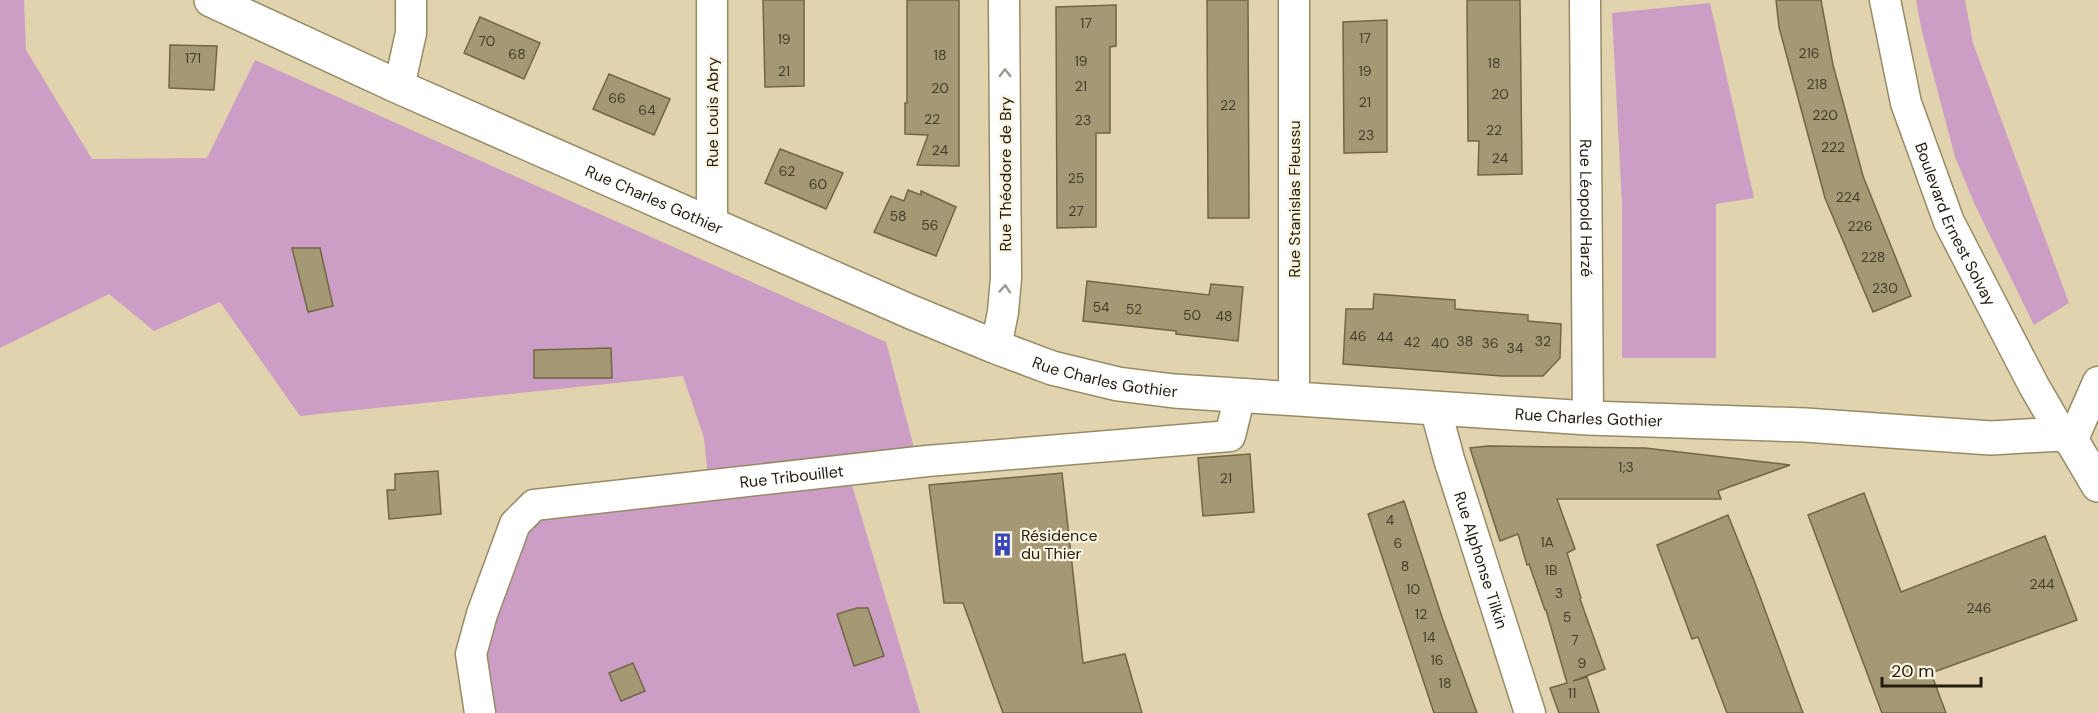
<svg xmlns="http://www.w3.org/2000/svg" width="2098" height="713" font-family="'DM Sans',sans-serif">
<style>
.green{fill:#cc9ec5}
.building{fill:#a59975;stroke:#716643;stroke-width:1.5}
.lines{fill:none;stroke-linecap:round;stroke-linejoin:round}
.minor-casing{stroke:#978b67;stroke-width:33}
.tertiary-casing{stroke:#978b67;stroke-width:36}
.minor{stroke:#fff;stroke-width:30}
.tertiary{stroke:#fff;stroke-width:33}
.oneway{stroke:#9c9993}
.labels{text-anchor:middle;stroke-width:4.5;stroke-linejoin:round;paint-order:stroke}
.number-label{font-size:14px;fill:#433c28}
.street-label{font-size:16px;fill:#221d0f;stroke:#fbf4e1}
.poi-label{font-size:16px;fill:#221d0f;stroke:#fbf4e1;text-anchor:start}
</style>
<rect width="100%" height="100%" fill="#e0d3ad"/>
<g class="green">
<polygon points="0,0 24,0 26,50 92,159 207,158 255,60 886,342 916,455 708,477 704,438 683,376 300,416 220,302 154,331 109,294 0,348"/>
<polygon points="1916,0 1965,0 1973,43 2069,303 2034,325 1975,205 1955,157 1922,32"/>
<polygon points="1710,3 1754,198 1716,204 1716,358 1622,358 1622,204 1612,13"/>
<polygon points="852,485 920,713 489,713 478,646 540,510"/>
</g>
<g class="building">
<polygon points="763,0 804,0 804,86 765,87"/>
<polygon points="907,0 959,0 959,166 917,165 928,135 905,134 905,103 907,103"/>
<polygon points="1207,0 1248,0 1249,218 1208,218"/>
<polygon points="1467,0 1520,0 1522,174 1478,175 1479,141 1468,141"/>
<polygon points="1776,0 1821,0 1833,65 1863,176 1911,296 1873,312 1825,198 1779,27"/>
<polygon points="1116,5 1116,46 1110,47 1110,133 1096,133 1096,227 1057,228 1056,7"/>
<polygon points="480,17 540,43 524,79 464,53"/>
<polygon points="1387,20 1387,152 1344,153 1343,22"/>
<polygon points="170,45 217,46 214,90 169,88"/>
<polygon points="609,74 670,99 654,135 593,109"/>
<polygon points="780,149 843,173 826,209 765,183"/>
<polygon points="908,190 921,195 921,191 956,207 936,256 874,232 891,196 904,201"/>
<polygon points="292,248 320,248 333,306 308,312"/>
<polygon points="1087,281 1209,295 1211,284 1243,287 1238,341 1176,334 1176,331 1083,321"/>
<polygon points="1374,294 1455,300 1455,309 1528,315 1528,321 1561,324 1560,358 1543,376 1502,376 1343,364 1346,309 1373,309"/>
<polygon points="611,348 612,378 534,378 534,350"/>
<polygon points="1488,446 1645,448 1790,465 1718,491 1721,499 1557,499 1575,549 1567,553 1581,598 1580,599 1605,669 1573,681 1587,677 1599,713 1559,713 1550,688 1567,683 1546,610 1545,610 1529,564 1527,565 1518,534 1500,541 1470,448"/>
<polygon points="1250,454 1254,512 1203,516 1198,458"/>
<polygon points="438,471 441,514 389,519 387,490 395,490 395,474"/>
<polygon points="1062,473 1083,663 1125,654 1142,713 1003,713 963,603 944,603 929,485"/>
<polygon points="1864,493 1901,592 2045,536 2077,620 1931,673 1946,713 1882,713 1808,515"/>
<polygon points="1404,501 1443,620 1477,713 1434,713 1368,514"/>
<polygon points="1728,515 1755,583 1803,713 1727,713 1698,637 1692,639 1657,545"/>
<polygon points="857,608 868,608 884,656 854,666 837,614"/>
<polygon points="633,663 645,691 621,701 609,673"/>
</g>
<g class="lines">
<defs>
<g id="minor">
<polyline points="712,0 712,224"/>
<path id="s1" d="M1585 0 1588 418"/>
<path id="s2" d="M1885 0 1906 103 1949 222 2034 386 2062 434"/>
<polyline points="399,87 411,33 411,0"/>
<polyline points="996,347 1003,312 1006,278 1004,0"/>
<polyline points="1294,399 1294,0"/>
<path id="s3" d="M1435 407 1449 459 1530 713"/>
<polyline points="2072,441 2098,382"/>
<path id="s4" d="M480 713 471 654 482 614 515 524 534 505 927 461 1230 436 1240 395"/>
</g>
<g id="tertiary">
<path id="s5" d="M211 0 399 87 911 312 996 347 1052 368 1118 384 1174 391 1588 418 1805 425 1991 438 2062 434 2072 441 2098 485"/>
</g>
</defs>
<use href="#minor" class="minor-casing"/>
<use href="#tertiary" class="tertiary-casing"/>
<use href="#minor" class="minor"/>
<use href="#tertiary" class="tertiary"/>
</g>
<defs><path id="oneway-chevron" d="M-2-3.5L2.5 0L-2 3.5" fill="none" stroke-width="1.6" stroke-linecap="round" stroke-linejoin="round" transform="scale(1.5)"/></defs>
<g class="oneway">
<use href="#oneway-chevron" transform="translate(1005 73) rotate(-90)"/>
<use href="#oneway-chevron" transform="translate(1005 289) rotate(-86)"/>
</g>
<defs>
<symbol id="building-bare" viewBox="-9 -9 18 18"><path d="M-4-6H4V6H1V3H-1V6H-4ZM-2.5-4.3h1.7v1.8h-1.7ZM.8-4.3h1.7v1.8H.8ZM-2.5-1h1.7V.8h-1.7ZM.8-1h1.7V.8H.8Z" fill="#3846b9" stroke="#fbf4e1" stroke-width="2.5" paint-order="stroke"/></symbol>
</defs>
<g fill-rule="evenodd">
<use href="#building-bare" x="986" y="528" width="33" height="33"/>
</g>
<g class="labels">
<g class="number-label">
<text x="1086" y="28">17</text>
<text x="1365" y="43">17</text>
<text x="784" y="44">19</text>
<text x="487" y="46">70</text>
<text x="1809" y="58">216</text>
<text x="517" y="59">68</text>
<text x="940" y="60">18</text>
<text x="193" y="63">171</text>
<text x="1081" y="66">19</text>
<text x="1494" y="68">18</text>
<text x="784" y="76">21</text>
<text x="1365" y="76">19</text>
<text x="1817" y="89">218</text>
<text x="1081" y="91">21</text>
<text x="940" y="93">20</text>
<text x="1500" y="99">20</text>
<text x="617" y="103">66</text>
<text x="1365" y="107">21</text>
<text x="1228" y="110">22</text>
<text x="647" y="115">64</text>
<text x="1825" y="120">220</text>
<text x="932" y="124">22</text>
<text x="1083" y="125">23</text>
<text x="1494" y="135">22</text>
<text x="1366" y="140">23</text>
<text x="1833" y="152">222</text>
<text x="940" y="155">24</text>
<text x="1500" y="163">24</text>
<text x="787" y="176">62</text>
<text x="1076" y="183">25</text>
<text x="818" y="189">60</text>
<text x="1848" y="202">224</text>
<text x="1076" y="216">27</text>
<text x="898" y="221">58</text>
<text x="930" y="230">56</text>
<text x="1860" y="231">226</text>
<text x="1873" y="262">228</text>
<text x="1885" y="293">230</text>
<text x="1101" y="312">54</text>
<text x="1134" y="314">52</text>
<text x="1192" y="320">50</text>
<text x="1224" y="321">48</text>
<text x="1358" y="341">46</text>
<text x="1385" y="342">44</text>
<text x="1465" y="346">38</text>
<text x="1543" y="346">32</text>
<text x="1412" y="347">42</text>
<text x="1440" y="348">40</text>
<text x="1490" y="348">36</text>
<text x="1515" y="353">34</text>
<text x="1626" y="472">1;3</text>
<text x="1226" y="483">21</text>
<text x="1390" y="525">4</text>
<text x="1547" y="547">1A</text>
<text x="1398" y="548">6</text>
<text x="1405" y="571">8</text>
<text x="1551" y="575">1B</text>
<text x="2042" y="589">244</text>
<text x="1413" y="594">10</text>
<text x="1559" y="598">3</text>
<text x="1979" y="613">246</text>
<text x="1421" y="619">12</text>
<text x="1567" y="622">5</text>
<text x="1429" y="642">14</text>
<text x="1575" y="645">7</text>
<text x="1437" y="665">16</text>
<text x="1582" y="668">9</text>
<text x="1445" y="688">18</text>
<text x="1572" y="698">11</text>
</g>
<g class="street-label">
<text transform="translate(712 112) rotate(-90)" y="6">Rue Louis Abry</text>
<text transform="translate(1005 174) rotate(-90)" y="6">Rue Théodore de Bry</text>
<text dy="6" stroke="none"><textPath href="#s5" startOffset="486">Rue Charles Gothier</textPath></text>
<text transform="translate(1294 199) rotate(-90)" y="6">Rue Stanislas Fleussu</text>
<text dy="6" stroke="none"><textPath href="#s1" startOffset="208">Rue Léopold Harzé</textPath></text>
<text dy="6" stroke="none"><textPath href="#s2" startOffset="236">Boulevard Ernest Solvay</textPath></text>
<text dy="6" stroke="none"><textPath href="#s5" startOffset="972">Rue Charles Gothier</textPath></text>
<text dy="6" stroke="none"><textPath href="#s5" startOffset="1458">Rue Charles Gothier</textPath></text>
<text dy="6" stroke="none"><textPath href="#s4" startOffset="483">Rue Tribouillet</textPath></text>
<text dy="6" stroke="none"><textPath href="#s3" startOffset="160">Rue Alphonse Tilkin</textPath></text>
</g>
<g class="poi-label">
<text x="1021" y="541">Résidence<tspan x="1021" dy="18">du Thier</tspan></text>
</g>
</g>
<path d="M1882 677v9h99v-9" fill="none" stroke="#221d0f" stroke-width="3"/>
<text x="1891" y="677" font-size="18" fill="#221d0f" stroke="#fbf4e1" stroke-width="4.5" paint-order="stroke">20 m</text>
</svg>
